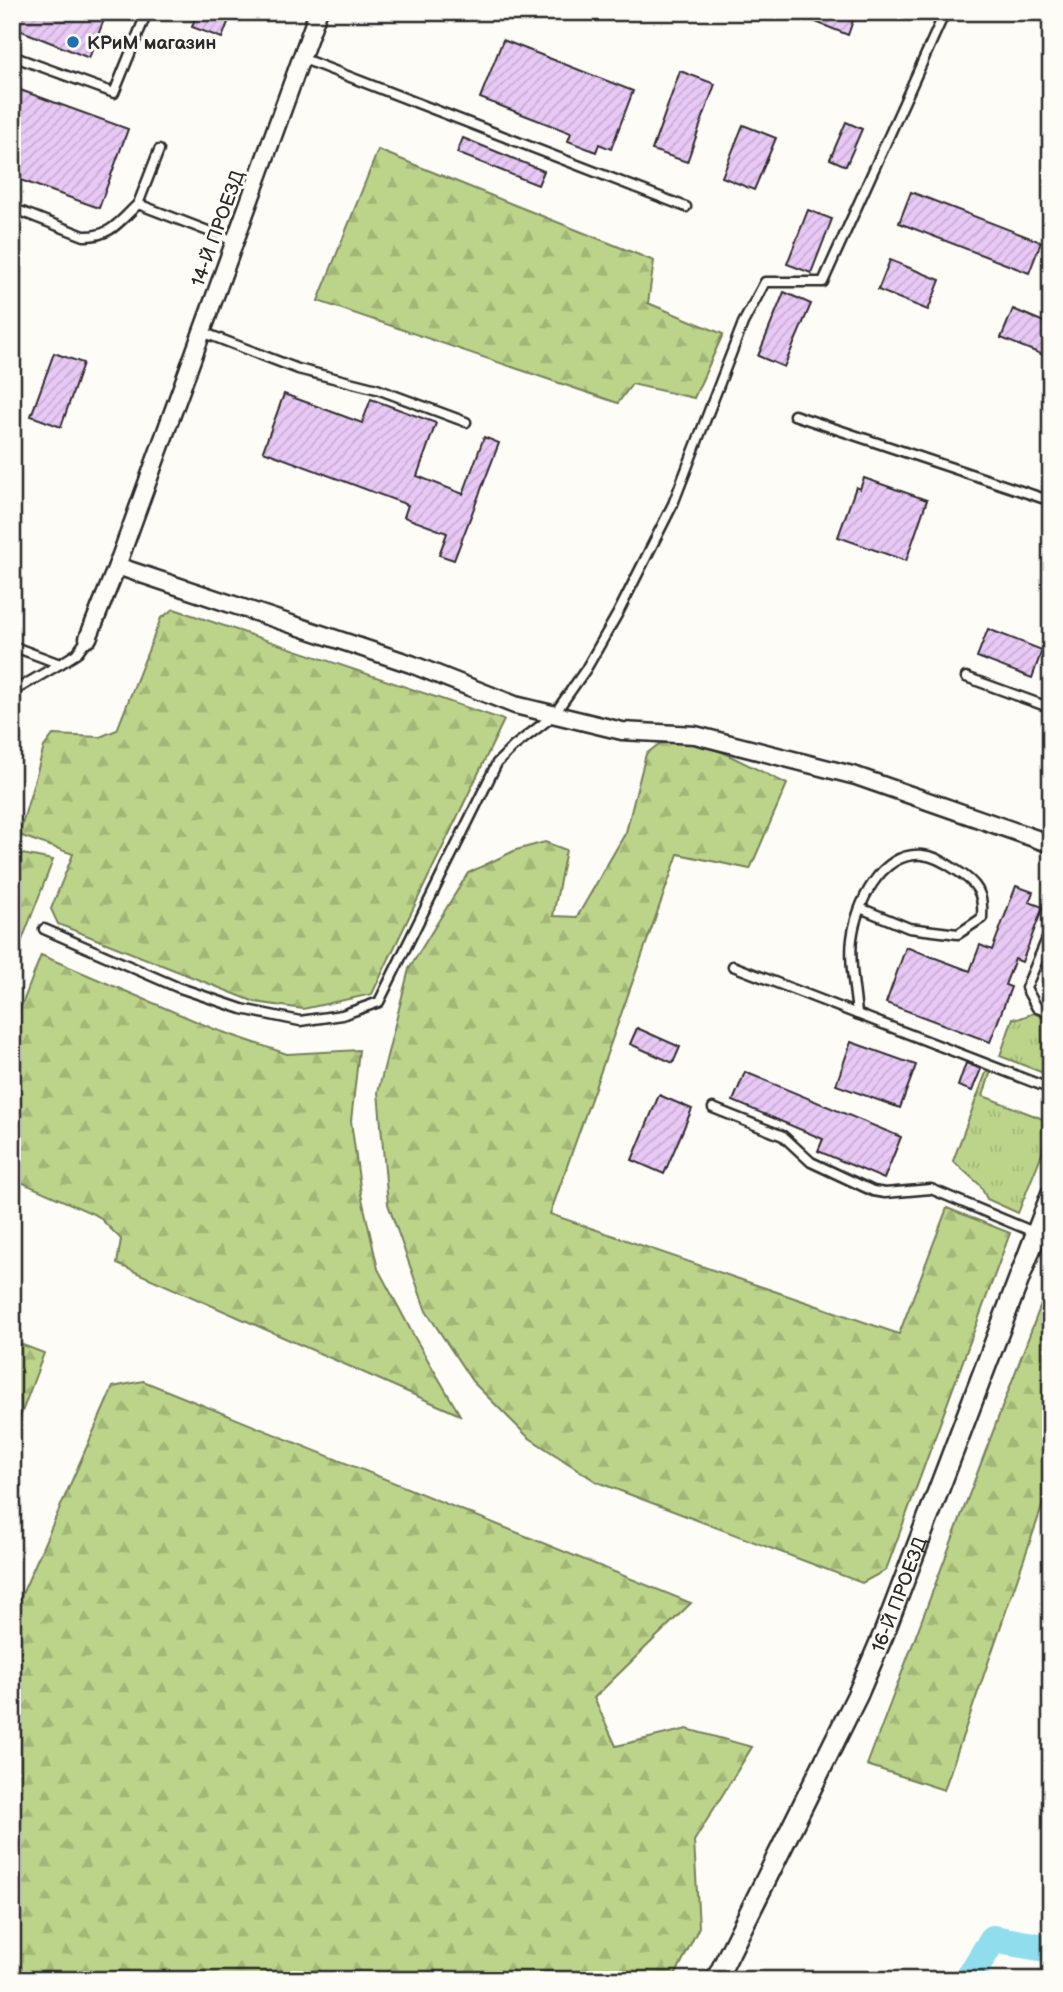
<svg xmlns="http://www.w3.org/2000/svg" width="1063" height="1992" font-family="'Balsamiq Sans',sans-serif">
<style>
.grass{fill:url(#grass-tufts);stroke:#74805a;stroke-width:2}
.forest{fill:url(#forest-firs);stroke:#74805a;stroke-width:2}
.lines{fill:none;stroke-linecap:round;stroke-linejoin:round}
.river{stroke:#8fdded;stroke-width:28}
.building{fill:url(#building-hatch);stroke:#2b2b2b;stroke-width:2}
.service-casing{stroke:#2b2b2b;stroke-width:13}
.minor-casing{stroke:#2b2b2b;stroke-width:21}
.tertiary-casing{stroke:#2b2b2b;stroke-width:24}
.service{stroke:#fdfcf7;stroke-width:8}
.minor{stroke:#fdfcf7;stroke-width:16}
.tertiary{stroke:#fdfcf7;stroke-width:19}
.poi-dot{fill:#1f6fb2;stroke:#fdfcf7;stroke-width:2.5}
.labels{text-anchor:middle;stroke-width:6;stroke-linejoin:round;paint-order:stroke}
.poi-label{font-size:19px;font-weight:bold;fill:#2b2b2b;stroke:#fdfcf7;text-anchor:start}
.street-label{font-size:19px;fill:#2b2b2b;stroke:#fdfcf7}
</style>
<defs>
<pattern id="grass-tufts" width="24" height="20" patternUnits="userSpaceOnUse" patternTransform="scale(1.75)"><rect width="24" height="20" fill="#bcd48a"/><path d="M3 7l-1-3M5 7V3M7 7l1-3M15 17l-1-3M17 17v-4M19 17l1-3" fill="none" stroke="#a2b677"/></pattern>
<pattern id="forest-firs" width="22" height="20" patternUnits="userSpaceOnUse" patternTransform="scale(1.75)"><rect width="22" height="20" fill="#bcd48a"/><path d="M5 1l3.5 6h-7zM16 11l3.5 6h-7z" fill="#a2b677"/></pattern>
<pattern id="building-hatch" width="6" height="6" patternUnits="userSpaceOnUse" patternTransform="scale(1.75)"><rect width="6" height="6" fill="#e8c8f5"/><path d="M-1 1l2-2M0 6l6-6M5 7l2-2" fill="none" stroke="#c7acd2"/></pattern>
</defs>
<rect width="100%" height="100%" fill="#fdfcf7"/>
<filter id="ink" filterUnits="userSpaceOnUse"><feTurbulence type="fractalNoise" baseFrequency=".0143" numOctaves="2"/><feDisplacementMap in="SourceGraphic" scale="14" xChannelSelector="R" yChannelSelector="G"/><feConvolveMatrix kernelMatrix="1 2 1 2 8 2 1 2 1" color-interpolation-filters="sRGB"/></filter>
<g filter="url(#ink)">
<g class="grass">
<polygon points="1034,1013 1051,1022 1051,1076 1000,1056 1013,1018 1018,1019"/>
<polygon points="987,1070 991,1071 983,1096 1051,1122 1051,1131 1018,1213 987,1199 980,1185 953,1161"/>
</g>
<g class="forest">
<polygon points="378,150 654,261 648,303 723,334 694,398 632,384 618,403 318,301"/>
<polygon points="174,609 504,720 372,994 303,1009 255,1002 58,924 51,909 73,854 19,835 44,747 53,735 100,737 117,730 161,618"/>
<polygon points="684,739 722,752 787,784 750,869 678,854 550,1214 899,1334 947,1208 1010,1233 886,1570 862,1583 597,1482 528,1437 472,1381 426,1311 388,1204 378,1092 409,969 468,873 516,850 545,842 566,850 553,916 577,917 626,832 646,754 659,744"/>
<polygon points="12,852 53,860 12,966"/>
<polygon points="41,955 214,1029 287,1054 359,1050 351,1121 361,1194 378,1269 415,1338 460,1415 117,1264 121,1239 98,1216 23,1183 12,1174 12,1031"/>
<polygon points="1051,1278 1051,1481 944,1790 867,1765"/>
<polygon points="12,1341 44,1353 12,1439"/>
<polygon points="143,1381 691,1603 594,1698 616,1746 687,1729 752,1747 694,1841 699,1927 673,1980 12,1980 12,1617 113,1387"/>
</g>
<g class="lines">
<polyline class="river" points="968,1980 993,1939 1051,1949"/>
</g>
<g class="building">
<polygon points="12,12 107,12 89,58 12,27"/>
<polygon points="197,12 232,12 222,38 192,27"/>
<polygon points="791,12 856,12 848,35"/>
<polygon points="503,40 633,91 611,149 599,144 596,152 568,141 571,133 480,98"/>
<polygon points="680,71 715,84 687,162 652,150"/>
<polygon points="12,87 128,129 99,208 12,177"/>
<polygon points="846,122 862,129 846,166 830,159"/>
<polygon points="743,125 776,138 754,190 722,177"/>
<polygon points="463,138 544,171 538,185 457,153"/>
<polygon points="911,192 1041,242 1029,273 899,223"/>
<polygon points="808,210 832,219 811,273 787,264"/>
<polygon points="890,260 940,280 928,310 878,290"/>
<polygon points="784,292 811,304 784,367 758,356"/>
<polygon points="1013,309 1051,325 1051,358 1001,338"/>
<polygon points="54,353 83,363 61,427 31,416"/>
<polygon points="284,394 362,423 371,399 436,423 417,476 463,494 484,437 499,443 454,560 439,555 447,533 404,517 408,505 263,451"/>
<polygon points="864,478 927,500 906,561 838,537 856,487 860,489"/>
<polygon points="988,629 1042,650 1032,678 977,657"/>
<polygon points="1016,886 1033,892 1029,902 1043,907 1022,962 1015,959 1005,985 1011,987 990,1042 886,1003 906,947 970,971 980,945 992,950"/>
<polygon points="637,1028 680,1047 673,1063 630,1044"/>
<polygon points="851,1042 916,1065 900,1108 836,1085"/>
<polygon points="966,1063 981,1069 972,1091 958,1086"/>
<polygon points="745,1072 901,1137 884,1179 818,1151 823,1139 733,1101"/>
<polygon points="659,1095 692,1109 664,1174 632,1160"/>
</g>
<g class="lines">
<defs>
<g id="service">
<polyline points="12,56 114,93 147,12"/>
<polyline points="301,58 686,207"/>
<polyline points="138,204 159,150"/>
<path d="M12 208 84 236C110 237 120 221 138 204L234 241"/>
<polyline points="202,332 298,369 377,389 466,422"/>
<polyline points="794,415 1051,501"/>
<polyline points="12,646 60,664 76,654 88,638"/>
<polyline points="966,677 1051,708"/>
<polyline points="12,692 60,664"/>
<polyline points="44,929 177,987 242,1009 300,1021 342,1015 379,1002 497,763 513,747 553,716 586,669 618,613 673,504 743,323 765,282 823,282 945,12"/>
<polyline points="1051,929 1026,988 1037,1008 1051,1013"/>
<polyline points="733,966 1051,1089"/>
<path d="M857 1014C855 990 849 963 852 939 856 905 880 852 922 855 935 856 946 863 956 870 977 883 984 893 982 918L958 934 909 928 860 908"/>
<polyline points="713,1108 783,1136 811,1162 873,1191 885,1193 931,1189 1036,1233"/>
</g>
<g id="minor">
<polyline points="318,12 117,566 411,664 515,705 622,731 695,735 856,776 1051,844"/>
<polyline points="88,638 117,566"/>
</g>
<g id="tertiary">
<path id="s1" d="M716 1980 857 1696 884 1633 1051 1195"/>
</g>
</defs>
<use href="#service" class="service-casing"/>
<use href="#minor" class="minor-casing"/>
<use href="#tertiary" class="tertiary-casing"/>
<use href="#service" class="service"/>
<use href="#minor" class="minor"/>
<use href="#tertiary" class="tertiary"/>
</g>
</g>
<circle class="poi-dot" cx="73" cy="42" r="7"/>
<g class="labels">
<g class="poi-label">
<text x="87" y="49">КРиМ магазин</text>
</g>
<g class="street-label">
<text transform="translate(217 228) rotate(-70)" y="7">14-Й ПРОЕЗД</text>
<text dy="7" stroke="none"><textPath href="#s1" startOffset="427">16-Й ПРОЕЗД</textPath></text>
</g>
</g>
<rect width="1063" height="1992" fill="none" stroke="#fdfcf7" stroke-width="42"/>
<rect x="21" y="21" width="1021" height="1950" fill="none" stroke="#2b2b2b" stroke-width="2.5" filter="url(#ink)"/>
</svg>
